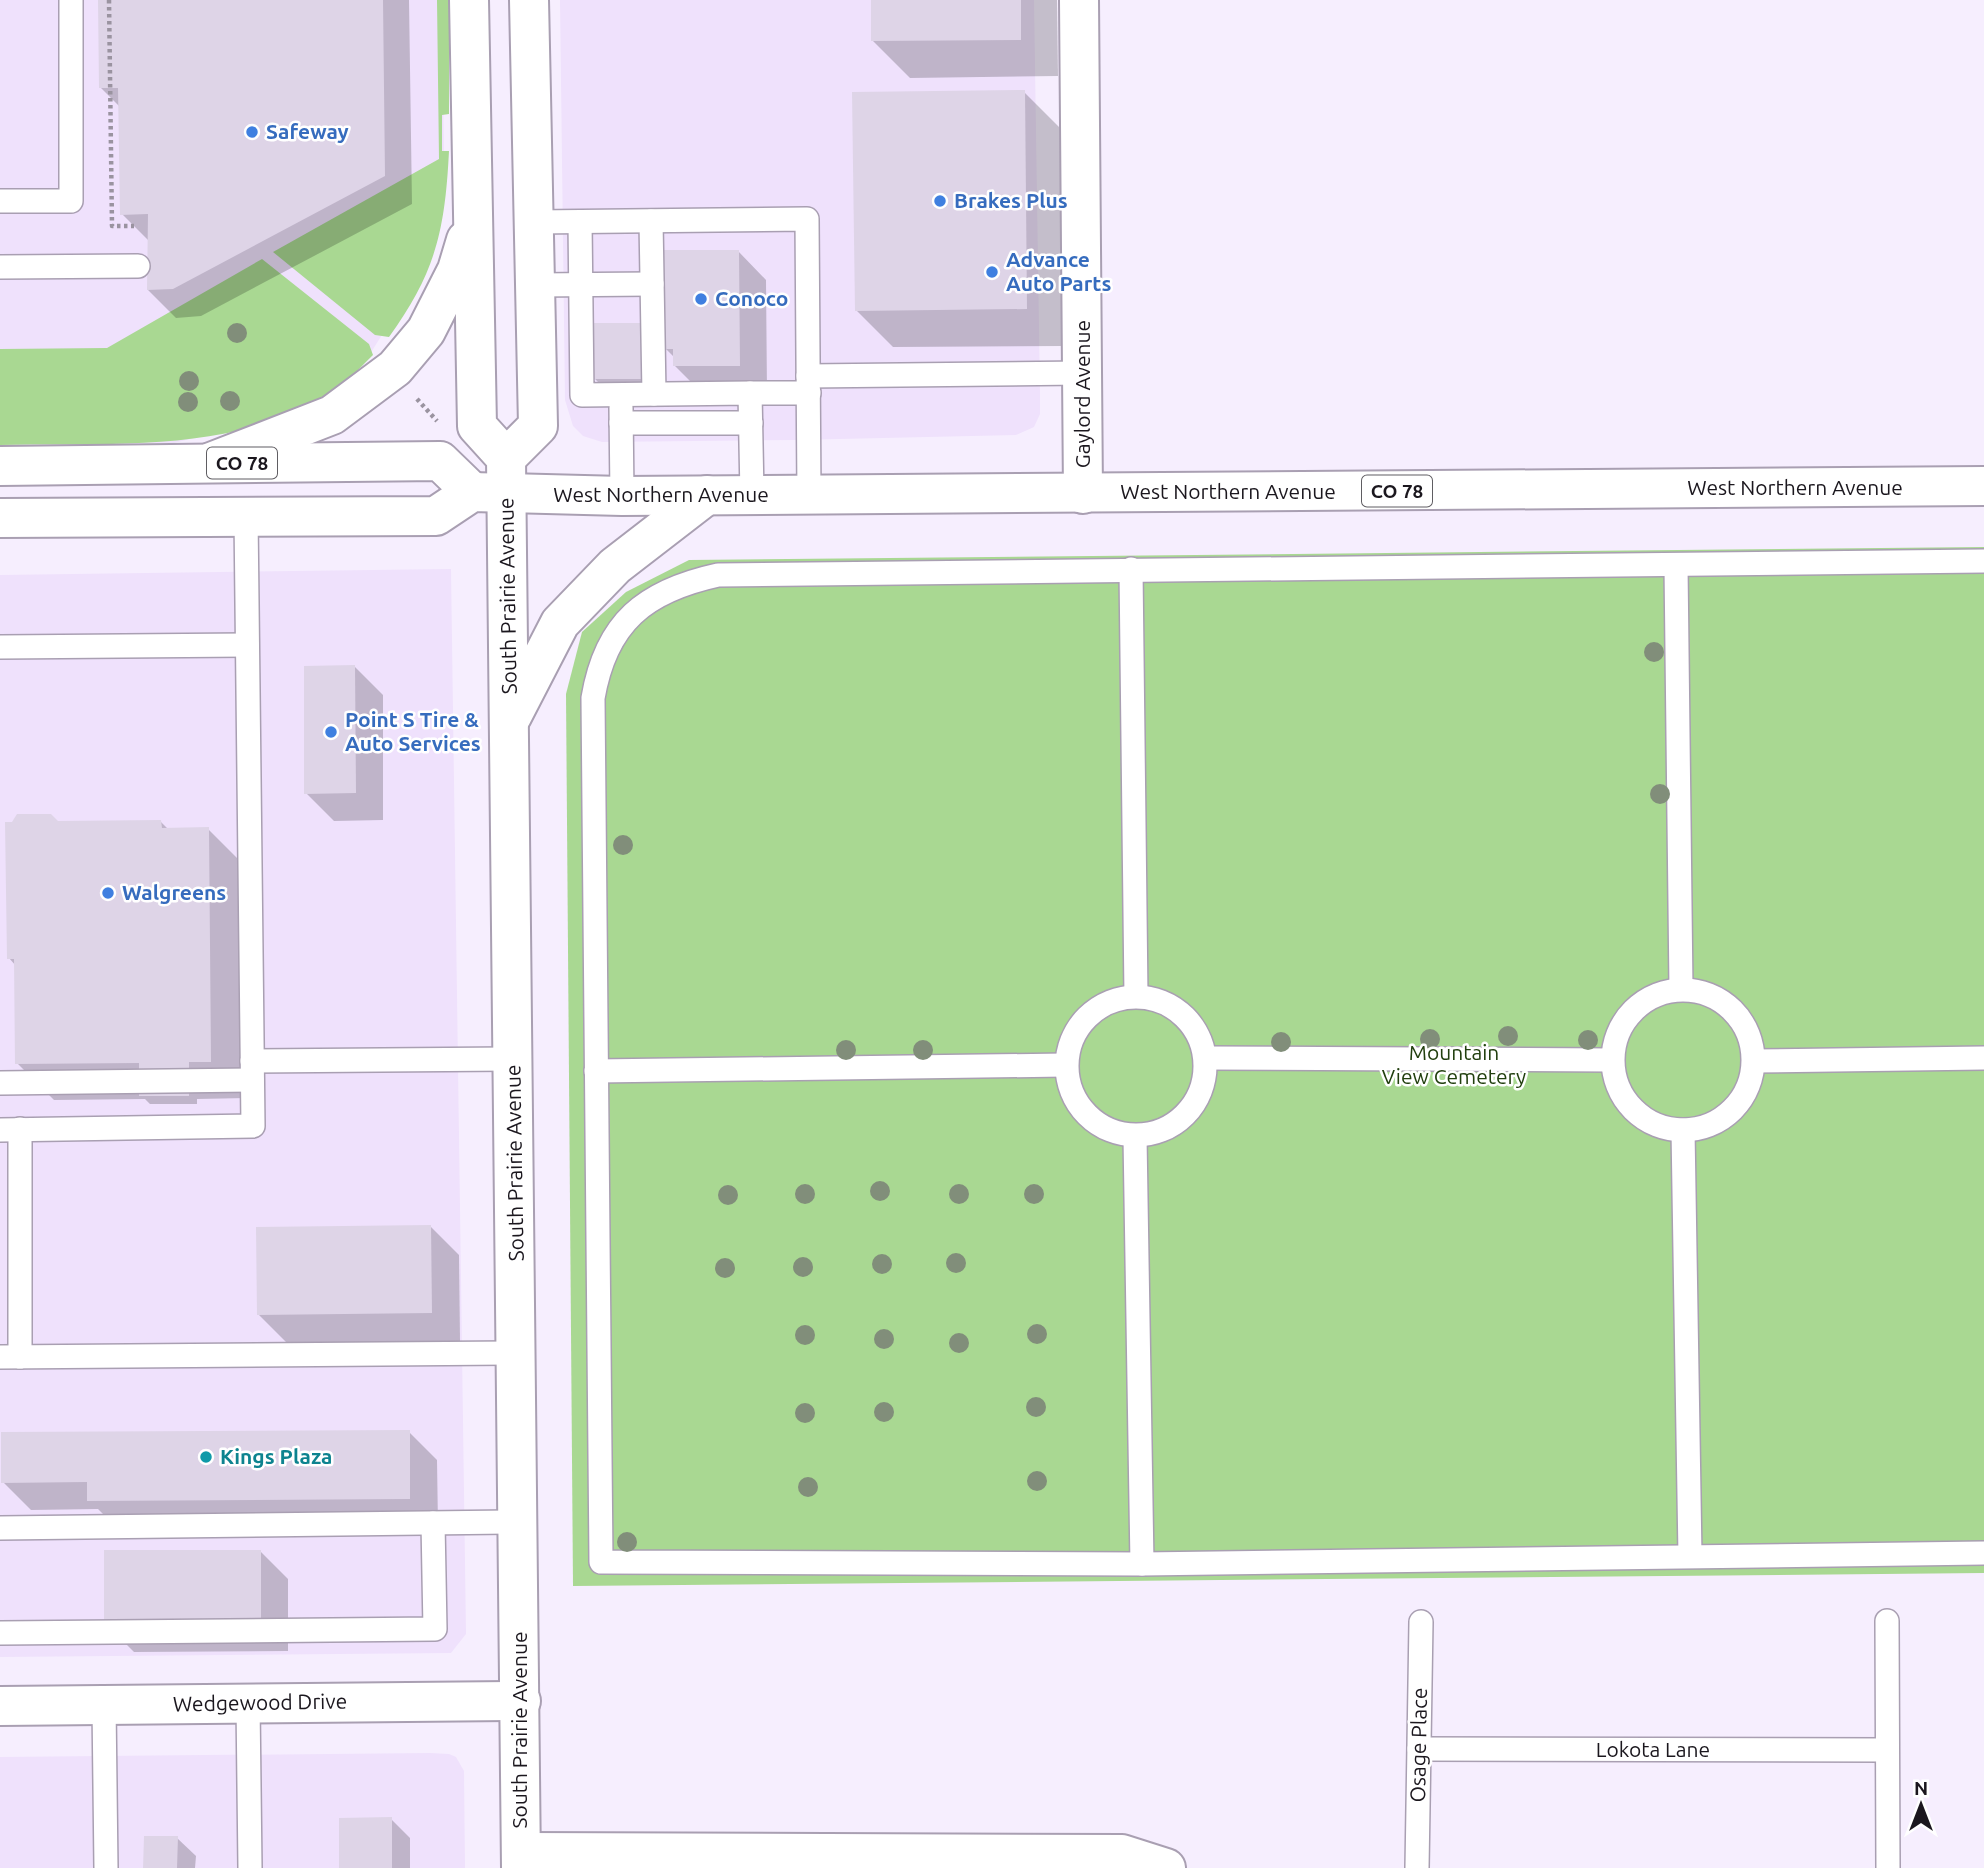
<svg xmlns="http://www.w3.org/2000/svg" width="1984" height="1868" font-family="Ubuntu,sans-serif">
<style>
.built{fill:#efe1fc}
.green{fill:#a9d892}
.shadow{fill:#0003}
.building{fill:#ded4e7}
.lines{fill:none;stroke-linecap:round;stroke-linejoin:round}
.lane-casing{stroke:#a99fb2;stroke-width:26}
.street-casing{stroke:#a99fb2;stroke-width:42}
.secondary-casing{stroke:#a99fb2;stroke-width:42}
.primary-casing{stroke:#a99fb2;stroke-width:42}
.path{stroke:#9a93a0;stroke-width:4.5;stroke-dasharray:3.5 3.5;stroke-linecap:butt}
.lane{stroke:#fff;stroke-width:23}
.street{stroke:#fff;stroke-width:38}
.secondary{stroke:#fff;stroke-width:38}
.primary{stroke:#fff;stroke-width:38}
.tree{fill:#818e7a}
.shop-dot{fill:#3f7fe0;stroke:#fff;stroke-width:2.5}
.culture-dot{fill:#0f9aa8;stroke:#fff;stroke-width:2.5}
.labels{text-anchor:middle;stroke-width:5;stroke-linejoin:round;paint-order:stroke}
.shield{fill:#fff;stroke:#5f5d62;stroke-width:2}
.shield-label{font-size:19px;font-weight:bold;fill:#1b171e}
.shop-label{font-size:21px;font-weight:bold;fill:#366cbe;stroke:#fff;text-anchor:start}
.street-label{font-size:21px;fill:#1b171e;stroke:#fff}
.park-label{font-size:21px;fill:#213f0e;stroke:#fff}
.culture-label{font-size:21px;font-weight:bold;fill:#0d838f;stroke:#fff;text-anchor:start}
</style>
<rect width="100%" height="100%" fill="#f6eefe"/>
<g class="built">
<polygon points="0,0 442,0 444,162 417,279 365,362 298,412 174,443 0,444"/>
<polygon points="560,0 1034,0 1040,395 1040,414 1034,427 1016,435 795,440 602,442 583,436 573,426 565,400"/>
<polygon points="451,569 466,1634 451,1653 0,1657 0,575"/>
<polygon points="430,1753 449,1754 456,1757 464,1771 465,1868 0,1868 0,1757"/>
</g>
<g class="green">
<path d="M437 0H449V114L442 115V151H449C445 230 436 272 389 337L375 335 273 252 439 159Z"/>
<path d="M262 259 369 344 373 355C357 371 340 389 320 400 228 453 103 443 0 445V349L107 348Z"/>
<polygon points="1984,547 1984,1573 573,1586 566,694 582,632 626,592 689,560"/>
</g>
<g class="shadow">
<polygon points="100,0 409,0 412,204 201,316 176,318 148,290 149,241 122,214 120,107 101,88"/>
<polygon points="873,0 1057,0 1058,76 910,78 873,41"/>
<polygon points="1024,92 1061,129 1064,346 893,347 856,310"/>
<polygon points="738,251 766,280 767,393 703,394 675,366 675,358 665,348"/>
<polygon points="594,324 658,387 603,387 594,378"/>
<polygon points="355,667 383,695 383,820 334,821 306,793"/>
<polygon points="160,821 169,830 208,829 245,866 247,1098 197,1099 197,1104 150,1104 145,1099 54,1100 17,1063 16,966 9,958 58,823"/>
<polygon points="431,1227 459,1255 460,1341 287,1343 259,1315"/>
<polygon points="409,1432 437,1460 438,1526 117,1528 98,1509 31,1510 3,1482"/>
<polygon points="260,1551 288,1579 288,1651 134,1652 106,1624"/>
<polygon points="391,1819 410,1838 410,1868 341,1868"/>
<polygon points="177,1838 196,1856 195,1868 145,1868"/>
</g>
<g class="building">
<polygon points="98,0 383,0 385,176 173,289 147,290 148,214 120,215 118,88 99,88"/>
<polygon points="871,0 1021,0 1021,40 871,41"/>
<polygon points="1025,90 1027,309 855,311 852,92"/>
<polygon points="662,250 739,250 740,366 673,366 673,349 663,349"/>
<rect x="593" y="323" width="56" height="56"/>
<polygon points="355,665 356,793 304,794 304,666"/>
<polygon points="17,814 51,814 58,821 161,820 162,828 209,827 211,1062 189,1062 189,1096 139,1096 139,1063 15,1064 14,959 7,959 5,822 12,822"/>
<polygon points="431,1225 432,1313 257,1315 256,1227"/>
<polygon points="410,1430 410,1499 87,1501 87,1482 1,1483 1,1432"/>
<rect x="104" y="1550" width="157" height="74"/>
<polygon points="392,1817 392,1868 339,1868 339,1818"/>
<polygon points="144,1836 178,1836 177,1868 143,1868"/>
</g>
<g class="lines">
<defs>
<g id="lane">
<polyline points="0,201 71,201 71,0"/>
<polyline points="651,221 654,394"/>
<polyline points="535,222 807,219 809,495"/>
<polyline points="580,222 582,395 750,393 752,495"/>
<polyline points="0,267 138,266"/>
<polyline points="537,285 652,284"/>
<polyline points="808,376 1083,373"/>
<polyline points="750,393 809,393"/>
<polyline points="621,408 622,496"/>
<polyline points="621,423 751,423"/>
<path d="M1984 561 718 575C645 591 606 622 593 698L601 1562 1142 1564 1984 1553"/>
<polyline points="1676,566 1681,989"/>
<polyline points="1131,569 1136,996"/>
<polyline points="0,647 247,645"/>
<circle cx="1683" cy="1060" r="70"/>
<circle cx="1136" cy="1066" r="69"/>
<polyline points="1206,1058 1612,1060"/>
<polyline points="252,1061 514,1059"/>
<polyline points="1754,1061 1984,1058"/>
<polyline points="596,1071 1065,1065"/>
<polyline points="0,1083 252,1080"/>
<polyline points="20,1129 20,1357"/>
<polyline points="0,1130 253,1126 246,516"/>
<polyline points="1683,1130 1690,1556"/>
<polyline points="1135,1137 1142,1564"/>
<polyline points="0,1357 517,1353"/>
<polyline points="0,1528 519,1522"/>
<polyline points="1887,1621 1888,1868"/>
<polyline points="0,1633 435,1629 433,1523"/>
<polyline points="248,1704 250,1868"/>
<polyline points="104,1705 106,1868"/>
<polyline points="1419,1749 1887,1750"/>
<polyline points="1417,1868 1421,1622"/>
</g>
<g id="street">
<polyline points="1079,0 1083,494"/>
<polyline points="521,1852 1122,1854 1166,1868"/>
</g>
<g id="secondary">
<polyline points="469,0 477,426 506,458 521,1868"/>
<polyline points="506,458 538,426 529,0"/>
<polyline points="211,462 332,415 395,368 426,331 457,270 466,240"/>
<polyline points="512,716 560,623 615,566 707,495"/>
<polyline points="0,1706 521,1701"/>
</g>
<g id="primary">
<polyline points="0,466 440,461 472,492"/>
<polyline points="0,518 436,516 472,492 622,496 1984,486"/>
</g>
</defs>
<use href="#lane" class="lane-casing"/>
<use href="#street" class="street-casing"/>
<use href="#secondary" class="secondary-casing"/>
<use href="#primary" class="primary-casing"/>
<g class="path">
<polyline points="109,0 112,226 134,226"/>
<polyline points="417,399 437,421"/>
</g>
<use href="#lane" class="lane"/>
<use href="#street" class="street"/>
<use href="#secondary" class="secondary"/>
<use href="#primary" class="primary"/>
</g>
<g class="tree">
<circle cx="237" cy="333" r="10"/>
<circle cx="189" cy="381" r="10"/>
<circle cx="230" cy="401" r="10"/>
<circle cx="188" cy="402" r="10"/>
<circle cx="1654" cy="652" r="10"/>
<circle cx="1660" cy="794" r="10"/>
<circle cx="623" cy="845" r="10"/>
<circle cx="1508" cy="1036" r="10"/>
<circle cx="1430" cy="1039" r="10"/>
<circle cx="1588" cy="1040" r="10"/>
<circle cx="1281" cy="1042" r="10"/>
<circle cx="846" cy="1050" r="10"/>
<circle cx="923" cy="1050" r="10"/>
<circle cx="880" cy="1191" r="10"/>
<circle cx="805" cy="1194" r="10"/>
<circle cx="959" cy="1194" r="10"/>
<circle cx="1034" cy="1194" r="10"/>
<circle cx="728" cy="1195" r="10"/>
<circle cx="956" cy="1263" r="10"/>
<circle cx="882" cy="1264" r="10"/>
<circle cx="803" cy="1267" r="10"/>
<circle cx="725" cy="1268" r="10"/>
<circle cx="1037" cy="1334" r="10"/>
<circle cx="805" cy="1335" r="10"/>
<circle cx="884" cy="1339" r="10"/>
<circle cx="959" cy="1343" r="10"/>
<circle cx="1036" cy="1407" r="10"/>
<circle cx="884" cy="1412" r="10"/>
<circle cx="805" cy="1413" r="10"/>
<circle cx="1037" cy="1481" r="10"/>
<circle cx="808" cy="1487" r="10"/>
<circle cx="627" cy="1542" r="10"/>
</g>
<g class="shop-dot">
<circle cx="252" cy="132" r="7"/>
<circle cx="940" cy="201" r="7"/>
<circle cx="992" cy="272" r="7"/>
<circle cx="701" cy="299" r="7"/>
<circle cx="331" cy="732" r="7"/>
<circle cx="108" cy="893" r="7"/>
</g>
<circle class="culture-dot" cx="206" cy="1457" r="7"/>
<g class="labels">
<g class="shield">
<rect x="207" y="447.5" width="70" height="31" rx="5"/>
<rect x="1362" y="475.5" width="70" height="31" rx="5"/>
</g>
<g class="shield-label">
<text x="242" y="470">CO 78</text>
<text x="1397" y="498">CO 78</text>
</g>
<g class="shop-label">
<text x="266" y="139">Safeway</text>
<text x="954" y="208">Brakes Plus</text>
<text x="1006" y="267">Advance<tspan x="1006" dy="24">Auto Parts</tspan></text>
<text x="715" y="306">Conoco</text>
<text x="345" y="727">Point S Tire &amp;<tspan x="345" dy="24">Auto Services</tspan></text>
<text x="122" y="900">Walgreens</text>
</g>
<g class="street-label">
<text transform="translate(1083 394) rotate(-90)" y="7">Gaylord Avenue</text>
<text x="1795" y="495">West Northern Avenue</text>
<text x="1228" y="499">West Northern Avenue</text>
<text x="661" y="502">West Northern Avenue</text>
<text transform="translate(508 596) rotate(-91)" y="7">South Prairie Avenue</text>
<text transform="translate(515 1163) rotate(-91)" y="7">South Prairie Avenue</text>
<text transform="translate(260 1703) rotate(-1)" y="7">Wedgewood Drive</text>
<text transform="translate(520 1730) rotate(-90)" y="7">South Prairie Avenue</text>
<text transform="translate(1419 1745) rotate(-89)" y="7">Osage Place</text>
<text x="1653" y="1757">Lokota Lane</text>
</g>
<g class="park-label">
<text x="1454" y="1060">Mountain<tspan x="1454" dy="24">View Cemetery</tspan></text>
</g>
<g class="culture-label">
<text x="220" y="1464">Kings Plaza</text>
</g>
</g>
<g transform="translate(1921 1805)" stroke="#ffffff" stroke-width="5" paint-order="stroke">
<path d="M0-5L12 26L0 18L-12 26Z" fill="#1b171e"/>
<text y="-10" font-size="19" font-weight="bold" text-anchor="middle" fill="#1b171e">N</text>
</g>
</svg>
